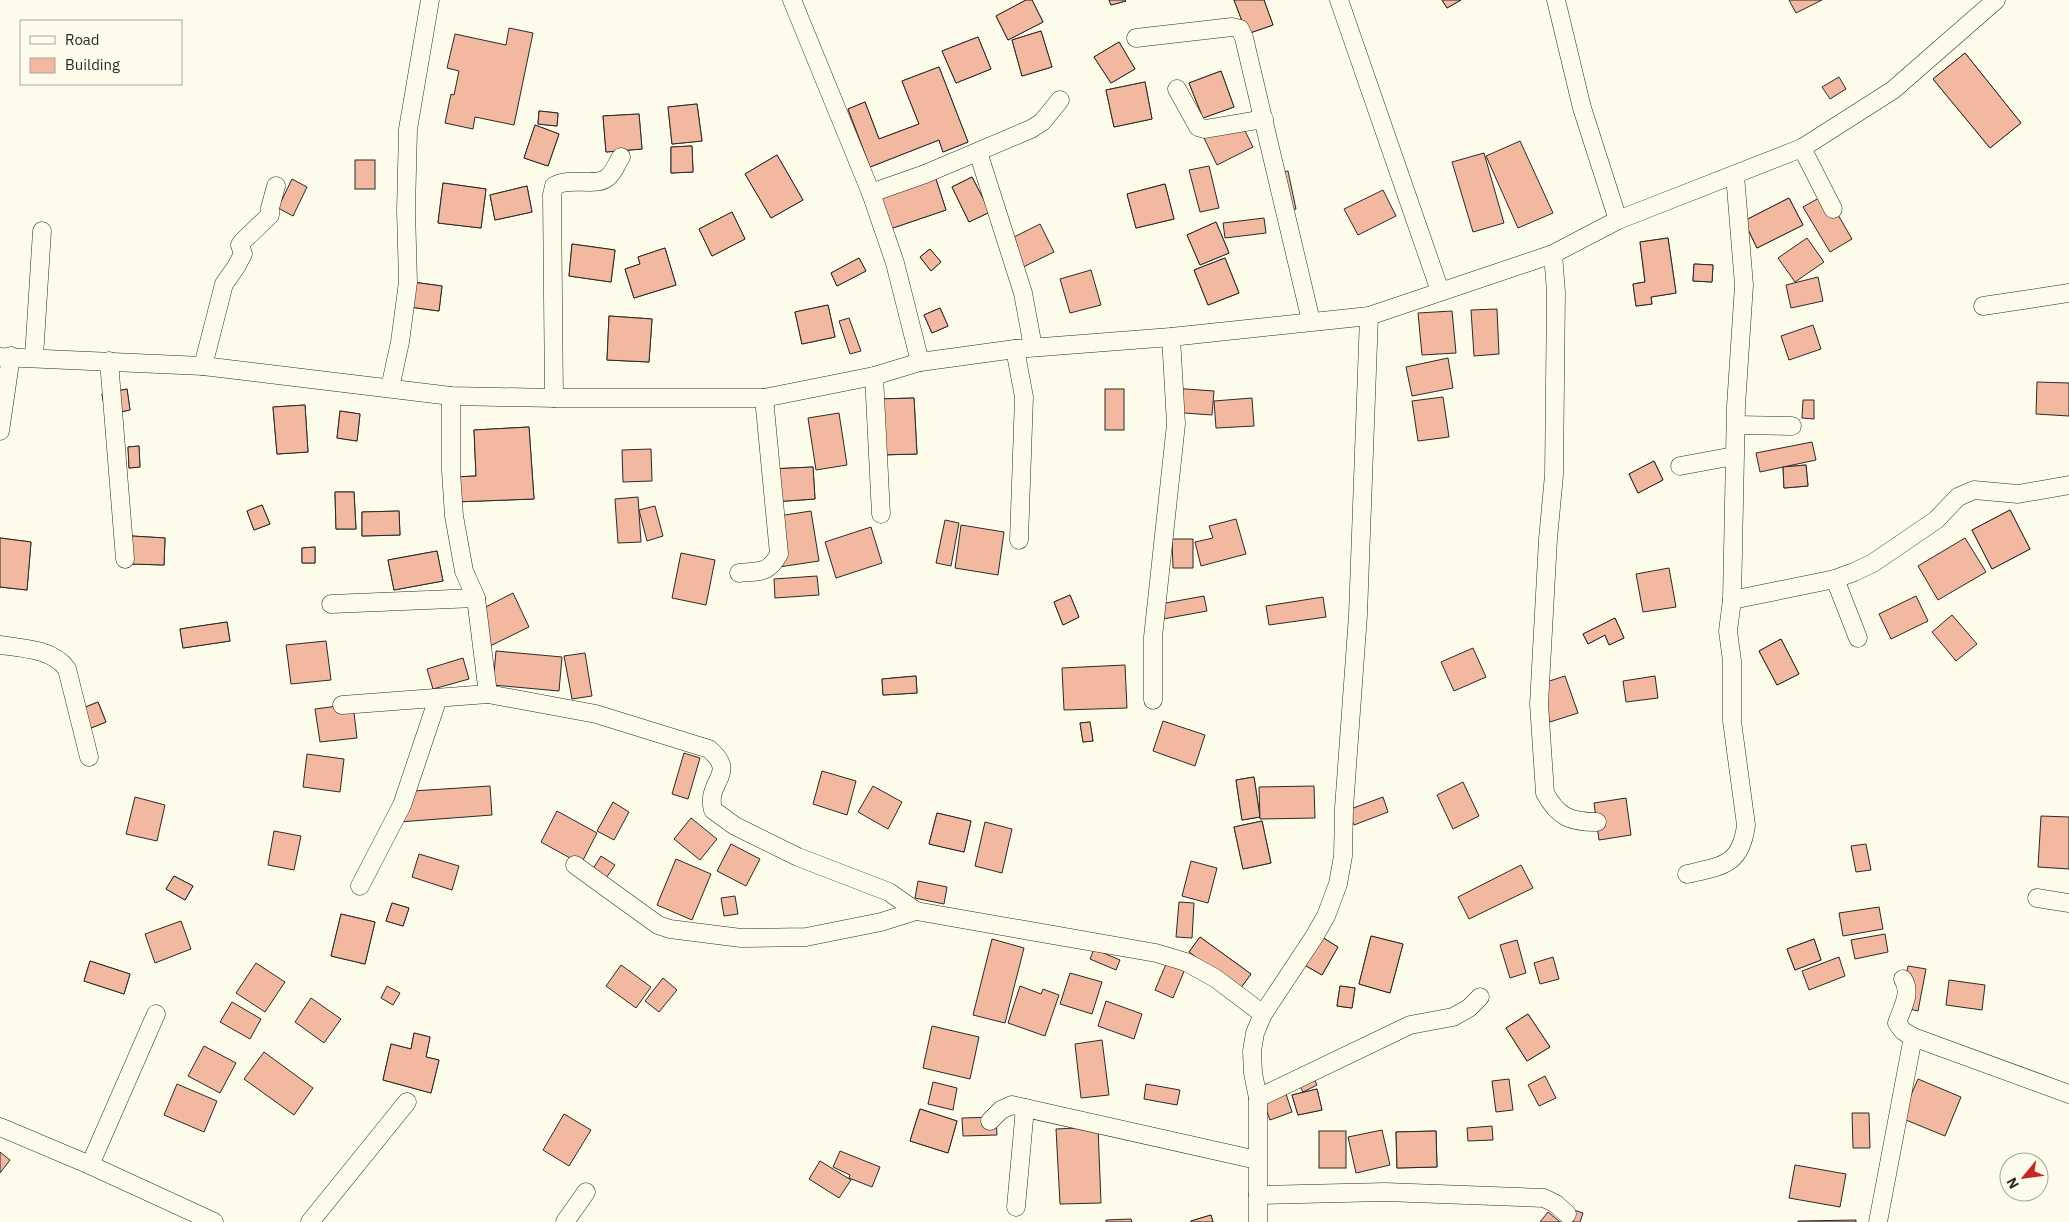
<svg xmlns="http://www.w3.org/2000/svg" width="2069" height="1222" font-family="'IBM Plex Sans',sans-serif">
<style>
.building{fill:#f2b8a0;stroke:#2b2b2b}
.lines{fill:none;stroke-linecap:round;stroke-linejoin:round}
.minor-casing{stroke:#2b2b2b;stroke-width:19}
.minor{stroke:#fdfbea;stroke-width:18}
</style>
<rect width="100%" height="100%" fill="#fdfbea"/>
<g class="building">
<polygon points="1026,0 1032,0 1043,22 1008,40 996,16"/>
<polygon points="1026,0 1032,0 1043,22 1008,40 996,16"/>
<polygon points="1109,0 1125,0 1126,1 1111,5"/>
<polygon points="1109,0 1125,0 1126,1 1111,5"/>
<polygon points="1234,0 1264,0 1273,25 1247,34"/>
<polygon points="1234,0 1264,0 1273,25 1247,34"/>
<polygon points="1442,0 1461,0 1447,8"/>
<polygon points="1442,0 1461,0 1447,8"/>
<polygon points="1789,0 1822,0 1796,13"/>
<polygon points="509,28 533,33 514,125 475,117 473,129 445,123 451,94 454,95 459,71 447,68 455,34 506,45"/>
<polygon points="1041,31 1052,67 1022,76 1012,40"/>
<polygon points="1041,31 1052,67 1022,76 1012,40"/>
<polygon points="978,37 991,69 956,83 942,51"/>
<polygon points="978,37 991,69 956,83 942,51"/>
<polygon points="1119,42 1135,69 1111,83 1094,57"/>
<polygon points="1119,42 1135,69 1111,83 1094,57"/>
<polygon points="1965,53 2021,123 1990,148 1933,79"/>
<polygon points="1965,53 2021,123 1990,148 1933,79"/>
<polygon points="939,67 968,142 943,152 939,140 870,167 848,109 865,102 879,139 919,124 902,81"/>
<polygon points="939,67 968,142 943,152 939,140 870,167 848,109 865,102 879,139 919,124 902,81"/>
<polygon points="1221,71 1234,107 1203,118 1189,83"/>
<polygon points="1221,71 1234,107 1203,118 1189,83"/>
<polygon points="1839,77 1846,89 1830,99 1822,87"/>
<polygon points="1145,82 1152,119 1114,127 1106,90"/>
<polygon points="1145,82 1152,119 1114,127 1106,90"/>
<polygon points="697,104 702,141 672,144 668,107"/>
<polygon points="697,104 702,141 672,144 668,107"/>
<polygon points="539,111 558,113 557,126 538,124"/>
<polygon points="539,111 558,113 557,126 538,124"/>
<polygon points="639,114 642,149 606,152 603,116"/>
<polygon points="639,114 642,149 606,152 603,116"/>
<polygon points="1240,121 1253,147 1217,165 1204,138"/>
<polygon points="535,125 559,134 548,166 524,158"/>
<polygon points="535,125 559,134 548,166 524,158"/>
<polygon points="1520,141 1553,213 1518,228 1486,156"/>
<polygon points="692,146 693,172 671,173 671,147"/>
<polygon points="692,146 693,172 671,173 671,147"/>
<polygon points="1484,153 1504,223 1473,232 1452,162"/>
<polygon points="777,155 803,200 771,218 745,174"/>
<polygon points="777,155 803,200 771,218 745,174"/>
<rect x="355" y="160" width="20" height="29"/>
<polygon points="1209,166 1219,208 1200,212 1189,170"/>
<polygon points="932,167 946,210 890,229 875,187"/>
<polygon points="932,167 946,210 890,229 875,187"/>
<polygon points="1288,171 1296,209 1284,211 1277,173"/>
<polygon points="972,177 990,212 969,222 952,187"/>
<polygon points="972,177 990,212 969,222 952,187"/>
<polygon points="292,179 307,187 293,216 278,208"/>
<polygon points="443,183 486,189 481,228 438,223"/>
<polygon points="443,183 486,189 481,228 438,223"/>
<polygon points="1165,184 1174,219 1136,228 1127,194"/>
<polygon points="1165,184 1174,219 1136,228 1127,194"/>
<polygon points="527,186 532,212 495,220 490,195"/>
<polygon points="527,186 532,212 495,220 490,195"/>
<polygon points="1383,190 1396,216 1358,235 1344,209"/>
<polygon points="1826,194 1852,239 1830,252 1803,207"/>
<polygon points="1789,198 1803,225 1757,248 1744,221"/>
<polygon points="1789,198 1803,225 1757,248 1744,221"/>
<polygon points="732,212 745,239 712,256 699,229"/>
<polygon points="732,212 745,239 712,256 699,229"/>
<polygon points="1264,218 1266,233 1225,238 1223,223"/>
<polygon points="1216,222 1229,253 1200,265 1187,235"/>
<polygon points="1216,222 1229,253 1200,265 1187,235"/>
<polygon points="1040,224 1054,252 1019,269 1006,241"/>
<polygon points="1668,238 1676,293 1651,297 1652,304 1636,306 1633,284 1645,282 1640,242"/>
<polygon points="1668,238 1676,293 1651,297 1652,304 1636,306 1633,284 1645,282 1640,242"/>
<polygon points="1807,238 1824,262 1795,282 1778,258"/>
<polygon points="572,244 615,250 611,282 569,276"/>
<polygon points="572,244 615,250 611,282 569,276"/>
<polygon points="665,248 676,285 634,298 625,269 640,264 638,257"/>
<polygon points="665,248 676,285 634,298 625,269 640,264 638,257"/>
<polygon points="930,249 941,262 931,271 920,257"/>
<polygon points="930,249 941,262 931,271 920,257"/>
<polygon points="859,258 866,271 837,286 831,273"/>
<polygon points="859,258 866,271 837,286 831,273"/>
<polygon points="1225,258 1239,293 1208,305 1194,270"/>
<polygon points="1225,258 1239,293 1208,305 1194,270"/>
<polygon points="1694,264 1713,265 1712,282 1693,281"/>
<polygon points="1694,264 1713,265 1712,282 1693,281"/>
<polygon points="1091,270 1101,305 1070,313 1060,279"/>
<polygon points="1818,277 1823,301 1791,308 1786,285"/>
<polygon points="405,281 442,286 439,311 402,306"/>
<polygon points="405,281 442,286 439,311 402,306"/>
<polygon points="828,305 835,337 802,344 795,312"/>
<polygon points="828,305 835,337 802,344 795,312"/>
<polygon points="940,308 948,326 932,333 924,315"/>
<polygon points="940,308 948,326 932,333 924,315"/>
<polygon points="1497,309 1499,354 1474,356 1471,310"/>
<polygon points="1452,311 1456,353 1422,355 1418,313"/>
<polygon points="609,316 652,319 649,362 607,360"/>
<polygon points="609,316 652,319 649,362 607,360"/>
<polygon points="849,318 861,351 850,354 839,321"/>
<polygon points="1813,325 1821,349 1789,360 1781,336"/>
<polygon points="1448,358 1453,388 1412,396 1406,367"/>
<polygon points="2037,382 2069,383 2069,416 2036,414"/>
<polygon points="1172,388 1214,391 1212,415 1170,412"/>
<polygon points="127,389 130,410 106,415 102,394"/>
<polygon points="127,389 130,410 106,415 102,394"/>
<rect x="1105" y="389" width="19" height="41"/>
<polygon points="1443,397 1449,437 1418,441 1412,401"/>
<polygon points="914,398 917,454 879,455 877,399"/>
<polygon points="914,398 917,454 879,455 877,399"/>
<polygon points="1252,398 1254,426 1216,428 1214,401"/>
<polygon points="1803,400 1814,400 1814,419 1802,418"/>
<polygon points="305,405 308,452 277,454 273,407"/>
<polygon points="305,405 308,452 277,454 273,407"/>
<polygon points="340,411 360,414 357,441 337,438"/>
<polygon points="340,411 360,414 357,441 337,438"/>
<polygon points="839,413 847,465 816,470 808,418"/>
<polygon points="529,427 534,499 454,502 453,477 476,476 474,430"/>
<polygon points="529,427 534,499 454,502 453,477 476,476 474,430"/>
<polygon points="1812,442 1816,460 1760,472 1756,453"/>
<polygon points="139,446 140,467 129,468 128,447"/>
<polygon points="139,446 140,467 129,468 128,447"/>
<polygon points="651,449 652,481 623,482 622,450"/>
<polygon points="1654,461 1663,480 1638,493 1629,474"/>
<polygon points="1654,461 1663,480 1638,493 1629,474"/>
<polygon points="1806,465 1808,486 1784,488 1783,467"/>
<polygon points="1806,465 1808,486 1784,488 1783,467"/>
<polygon points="813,467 815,499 772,502 770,469"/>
<polygon points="813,467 815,499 772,502 770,469"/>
<polygon points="335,492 354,492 356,529 336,529"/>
<polygon points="335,492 354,492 356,529 336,529"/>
<polygon points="638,497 641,542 618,543 615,499"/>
<polygon points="262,505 270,524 254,530 247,511"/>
<polygon points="262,505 270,524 254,530 247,511"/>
<polygon points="655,506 663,536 647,541 639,510"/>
<polygon points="2010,510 2030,549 1992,569 1972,530"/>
<polygon points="2010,510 2030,549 1992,569 1972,530"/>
<polygon points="399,511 400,535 362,536 362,512"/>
<polygon points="399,511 400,535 362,536 362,512"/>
<polygon points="811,511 819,561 779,567 772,517"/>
<polygon points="1236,519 1246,554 1201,566 1195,542 1213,538 1209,526"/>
<polygon points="945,520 959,523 951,566 936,563"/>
<polygon points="961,525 1004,532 998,575 955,568"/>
<polygon points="871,527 882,563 836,578 825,542"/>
<polygon points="132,536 165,538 164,565 131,564"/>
<polygon points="132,536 165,538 164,565 131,564"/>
<polygon points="0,538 31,542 27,590 0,587"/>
<polygon points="0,538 31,542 27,590 0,587"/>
<polygon points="1965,538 1986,572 1938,600 1918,566"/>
<polygon points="1172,539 1193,539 1193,568 1173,568"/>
<polygon points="315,547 315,563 302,563 302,548"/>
<polygon points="315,547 315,563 302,563 302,548"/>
<polygon points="437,551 443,581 394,590 388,560"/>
<polygon points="437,551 443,581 394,590 388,560"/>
<polygon points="681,553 715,560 706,605 672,598"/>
<polygon points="1669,568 1676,607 1643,612 1636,574"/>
<polygon points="817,576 819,595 775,598 774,579"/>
<polygon points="513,593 529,627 490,646 474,613"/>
<polygon points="1070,595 1079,617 1063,625 1054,602"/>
<polygon points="1070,595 1079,617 1063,625 1054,602"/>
<polygon points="1204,596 1207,611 1163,619 1160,604"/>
<polygon points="1916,596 1928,621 1891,639 1879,614"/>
<polygon points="1323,597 1326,617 1269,625 1266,606"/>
<polygon points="1952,615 1977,644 1956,661 1932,632"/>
<polygon points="1615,618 1624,638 1609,645 1605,635 1588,644 1583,634"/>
<polygon points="1615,618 1624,638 1609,645 1605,635 1588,644 1583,634"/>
<polygon points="227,622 230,641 183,648 180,629"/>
<polygon points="227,622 230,641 183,648 180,629"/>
<polygon points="1781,639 1799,674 1777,685 1759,651"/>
<polygon points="1781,639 1799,674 1777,685 1759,651"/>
<polygon points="326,641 331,680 291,684 286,645"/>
<polygon points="1473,648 1486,677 1454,691 1441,662"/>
<polygon points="496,651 562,657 559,691 493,685"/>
<polygon points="585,653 592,696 572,699 564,656"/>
<polygon points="463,658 469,679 433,689 427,669"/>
<polygon points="1125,665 1127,708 1064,710 1062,668"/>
<polygon points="916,676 917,693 883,695 882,679"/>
<polygon points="916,676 917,693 883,695 882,679"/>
<polygon points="1565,676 1578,713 1550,722 1537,685"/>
<polygon points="1655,676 1658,698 1626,702 1623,681"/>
<polygon points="98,702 106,722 86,730 78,710"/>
<polygon points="98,702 106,722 86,730 78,710"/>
<polygon points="353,704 357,738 320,742 315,709"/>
<polygon points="1163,721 1205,735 1195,766 1153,751"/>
<polygon points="1090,722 1093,741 1083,742 1080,723"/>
<polygon points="1090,722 1093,741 1083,742 1080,723"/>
<polygon points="684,753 700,758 688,799 672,794"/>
<polygon points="307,754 344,759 340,792 303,787"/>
<polygon points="822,771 856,781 847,815 813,804"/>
<polygon points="1254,777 1260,817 1242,820 1236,780"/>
<polygon points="1254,777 1260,817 1242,820 1236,780"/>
<polygon points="1463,782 1479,816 1453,829 1437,795"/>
<polygon points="490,786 492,815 399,822 397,792"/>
<polygon points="873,786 902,802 888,829 858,812"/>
<polygon points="1314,786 1315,818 1260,819 1259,787"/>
<polygon points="135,797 165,805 157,841 126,834"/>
<polygon points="1383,797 1388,812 1354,825 1348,810"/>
<polygon points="1626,798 1631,835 1599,840 1594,803"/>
<polygon points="613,802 629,812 614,840 597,831"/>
<polygon points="557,811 597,833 581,864 541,842"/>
<polygon points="937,813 971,821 964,852 929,844"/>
<polygon points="937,813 971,821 964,852 929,844"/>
<polygon points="2041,816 2069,817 2069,869 2038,867"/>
<polygon points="691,818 717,839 700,860 674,839"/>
<polygon points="1262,821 1271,863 1243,869 1234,827"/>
<polygon points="1262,821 1271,863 1243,869 1234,827"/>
<polygon points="985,822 1012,829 1002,873 975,866"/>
<polygon points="274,831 301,836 294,870 268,865"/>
<polygon points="731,844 760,859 746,886 717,871"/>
<polygon points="1866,844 1871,870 1856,872 1851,846"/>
<polygon points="419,854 459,866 452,890 412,877"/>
<polygon points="601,856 615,865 604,881 591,872"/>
<polygon points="676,859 711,874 692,920 657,905"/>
<polygon points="1191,861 1217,868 1208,903 1182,896"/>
<polygon points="1521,865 1533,888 1469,919 1458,897"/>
<polygon points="174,876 193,886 185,900 166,889"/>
<polygon points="174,876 193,886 185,900 166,889"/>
<polygon points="918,881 947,887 944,904 915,898"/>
<polygon points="735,896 738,914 724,916 721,898"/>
<polygon points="1179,902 1194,903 1192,938 1176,937"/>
<polygon points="392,903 409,908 403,926 386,921"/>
<polygon points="392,903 409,908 403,926 386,921"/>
<polygon points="1879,907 1883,929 1843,936 1839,913"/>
<polygon points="341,914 375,922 365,964 331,956"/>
<polygon points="341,914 375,922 365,964 331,956"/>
<polygon points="181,921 191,949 155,963 145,934"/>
<polygon points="1317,934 1338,947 1322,975 1301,963"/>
<polygon points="1317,934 1338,947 1322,975 1301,963"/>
<polygon points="1885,934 1888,952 1855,959 1851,940"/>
<polygon points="1371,936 1403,944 1390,993 1359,984"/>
<polygon points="1371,936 1403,944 1390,993 1359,984"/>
<polygon points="1200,937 1251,974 1240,989 1189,952"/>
<polygon points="1200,937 1251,974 1240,989 1189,952"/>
<polygon points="992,939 1024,948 1005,1023 973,1015"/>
<polygon points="1814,939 1821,960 1795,970 1787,949"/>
<polygon points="1814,939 1821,960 1795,970 1787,949"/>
<polygon points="1517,940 1526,973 1510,978 1500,945"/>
<polygon points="1094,949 1120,960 1116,970 1090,959"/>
<polygon points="1553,957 1559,979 1540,984 1534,963"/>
<polygon points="1839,957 1845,976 1809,990 1802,971"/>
<polygon points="90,961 130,974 124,994 84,981"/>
<polygon points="90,961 130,974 124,994 84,981"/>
<polygon points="1167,962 1185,969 1173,998 1155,990"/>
<polygon points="256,963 285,982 265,1012 236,993"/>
<polygon points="621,965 651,987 636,1008 606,986"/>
<polygon points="1908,966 1926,969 1918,1011 1900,1007"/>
<polygon points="1070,973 1102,982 1092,1014 1060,1004"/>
<polygon points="663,978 677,990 659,1012 645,1001"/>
<polygon points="1949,980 1985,985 1982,1010 1946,1005"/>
<polygon points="387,986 400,993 393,1005 381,998"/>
<polygon points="1020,986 1041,994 1043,989 1059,995 1045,1036 1008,1023"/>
<polygon points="1340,986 1355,988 1352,1008 1337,1006"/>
<polygon points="1340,986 1355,988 1352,1008 1337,1006"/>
<polygon points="311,998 341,1019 324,1043 295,1022"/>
<polygon points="1106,1001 1142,1014 1134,1039 1098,1026"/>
<polygon points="232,1002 261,1019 250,1039 220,1022"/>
<polygon points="1528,1014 1550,1047 1527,1061 1506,1028"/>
<polygon points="1528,1014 1550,1047 1527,1061 1506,1028"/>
<polygon points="932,1026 979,1037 970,1079 923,1068"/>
<polygon points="414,1033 430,1037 426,1057 439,1060 431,1093 383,1080 391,1044 411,1049"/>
<polygon points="414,1033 430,1037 426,1057 439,1060 431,1093 383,1080 391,1044 411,1049"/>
<polygon points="1102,1040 1109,1095 1081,1098 1075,1044"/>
<polygon points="204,1046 236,1063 220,1093 188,1076"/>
<polygon points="264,1052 313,1088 294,1115 244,1079"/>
<polygon points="1311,1073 1317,1085 1303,1092 1297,1081"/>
<polygon points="1545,1076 1556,1098 1539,1106 1528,1085"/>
<polygon points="1509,1079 1513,1110 1496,1112 1492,1081"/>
<polygon points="1918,1079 1961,1097 1945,1136 1901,1118"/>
<polygon points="933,1082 957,1088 953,1110 928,1104"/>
<polygon points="177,1084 217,1101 204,1132 164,1115"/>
<polygon points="1146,1084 1180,1090 1177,1105 1144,1099"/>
<polygon points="1317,1089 1322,1110 1298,1115 1292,1095"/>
<polygon points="1317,1089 1322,1110 1298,1115 1292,1095"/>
<polygon points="1285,1091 1292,1112 1270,1120 1262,1098"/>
<polygon points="920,1109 957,1121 948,1153 910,1141"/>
<polygon points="920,1109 957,1121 948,1153 910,1141"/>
<polygon points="1852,1113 1869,1113 1870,1148 1853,1148"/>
<polygon points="564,1114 591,1130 569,1166 543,1150"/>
<polygon points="996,1117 997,1135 963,1136 962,1118"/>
<polygon points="1492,1126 1493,1140 1468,1141 1467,1128"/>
<polygon points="1098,1127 1101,1203 1060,1204 1056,1129"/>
<polygon points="1382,1130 1390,1165 1356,1173 1348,1137"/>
<rect x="1319" y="1131" width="27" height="37"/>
<polygon points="1436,1131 1437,1167 1397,1168 1396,1132"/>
<polygon points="1436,1131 1437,1167 1397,1168 1396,1132"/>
<polygon points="840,1151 880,1167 872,1187 849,1178 850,1175 833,1167"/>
<polygon points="0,1152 10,1160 0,1173"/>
<polygon points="820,1161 851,1180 839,1198 809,1179"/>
<polygon points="1795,1165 1846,1174 1840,1207 1789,1198"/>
<polygon points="1565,1207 1583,1213 1580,1222 1561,1222"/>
<polygon points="1548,1212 1560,1222 1540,1222"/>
<polygon points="1211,1215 1213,1222 1191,1222 1191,1221"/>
<polygon points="1211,1215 1213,1222 1191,1222 1191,1221"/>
<polygon points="1131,1219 1132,1222 1106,1222 1106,1220"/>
<polygon points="1856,1220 1856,1222 1798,1222 1798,1221"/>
</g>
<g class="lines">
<defs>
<g id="minor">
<polyline points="792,0 871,193 895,263 920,362"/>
<polyline points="1339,0 1440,291"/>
<polyline points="1556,0 1582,108 1618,220"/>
<polyline points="1136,38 1232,27 1240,29 1244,38 1311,321"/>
<polyline points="1177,89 1198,127 1205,129 1264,119"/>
<polyline points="1802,148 1833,209"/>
<polyline points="978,152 1023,293 1033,347"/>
<polyline points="871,193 925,174 1031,129 1042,122 1060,100"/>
<path d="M1553 254 1556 292 1554 475 1548 539 1539 704 1545 793C1558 817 1570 822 1597 822"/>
<polyline points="1983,306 2069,293"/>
<polyline points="1015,349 1024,397 1019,540"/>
<polyline points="0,357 203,366 451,396 554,398 764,398 874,376 920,362 1015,349 1171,337 1369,316 1553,254 1618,220 1802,148 1893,90 1996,0"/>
<polyline points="34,357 42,231"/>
<polyline points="109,361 125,559"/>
<polyline points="203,366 224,284 236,267 243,254 240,245 243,241 270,215 270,208 276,186"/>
<polyline points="874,376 881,514"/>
<polyline points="390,388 400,342 408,282 406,210 408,129 430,0"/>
<polyline points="451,396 451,471 454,516 464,571 476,598 488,694"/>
<path d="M554 398 552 195 554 186C570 176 597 188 608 177 614 172 617 163 621 157"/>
<polyline points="1736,425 1792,426"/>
<polyline points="0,431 11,356"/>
<polyline points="1680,466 1734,456"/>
<path d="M739 573C760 571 768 574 779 554L764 398"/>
<polyline points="1835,579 1858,638"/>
<polyline points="1732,600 1835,579 1854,572 1873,563 1936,520 1958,497 1974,490 2018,494 2069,485"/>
<polyline points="331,604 476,598"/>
<path d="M0 645C22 648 53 649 67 669L89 757"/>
<polyline points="1153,700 1153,637 1176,424 1171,337"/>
<path d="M342 705 488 694 596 714 709 749C739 774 705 781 713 810L735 826 798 857 889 892 916 911 1156 953 1186 962 1215 978 1263 1014"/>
<polyline points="575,865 658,925 670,929 741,938 806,937 881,922 916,911"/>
<path d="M1687 874C1723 866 1741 865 1746 825L1732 721V661L1728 631 1732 600 1736 406 1744 285 1735 175"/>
<polyline points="360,886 402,805 438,698"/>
<polyline points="2037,898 2069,903"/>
<path d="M1903 979C1912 993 1902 1008 1897 1023L1903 1031 1913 1037 2069 1094"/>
<polyline points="1258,1098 1410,1025 1453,1017 1469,1008 1480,997"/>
<polyline points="990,1121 1001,1110 1012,1105 1257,1160"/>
<polyline points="0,1127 90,1165 214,1222"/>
<polyline points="90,1165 156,1014"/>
<polyline points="1258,1195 1385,1192 1544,1198 1556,1204 1567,1214"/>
<polyline points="1016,1207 1025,1108"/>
<polyline points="310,1222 407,1102"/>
<polyline points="565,1222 586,1192"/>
<polyline points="1258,1222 1258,1098 1253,1073 1252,1051 1255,1033 1263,1014 1314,937 1326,916 1338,884 1343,856 1344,808 1358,615 1369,316"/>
<polyline points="1878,1222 1913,1037"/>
</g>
</defs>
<use href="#minor" class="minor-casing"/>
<use href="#minor" class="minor"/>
</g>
<rect x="20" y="20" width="162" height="65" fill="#fdfbea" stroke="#a9a89e"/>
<rect x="30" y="36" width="25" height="8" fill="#fdfbea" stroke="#a9a89e"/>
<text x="65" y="45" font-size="15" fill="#2b2b2b">Road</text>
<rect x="30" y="58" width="25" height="15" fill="#f2b8a0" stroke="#a9a89e"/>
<text x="65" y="70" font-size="15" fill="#2b2b2b">Building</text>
<g transform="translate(2024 1177) rotate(241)"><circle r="24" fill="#fdfbea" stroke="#a9a89e"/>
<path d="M0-4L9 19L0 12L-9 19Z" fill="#c62828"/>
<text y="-8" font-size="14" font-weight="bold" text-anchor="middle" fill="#2b2b2b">N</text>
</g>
</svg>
